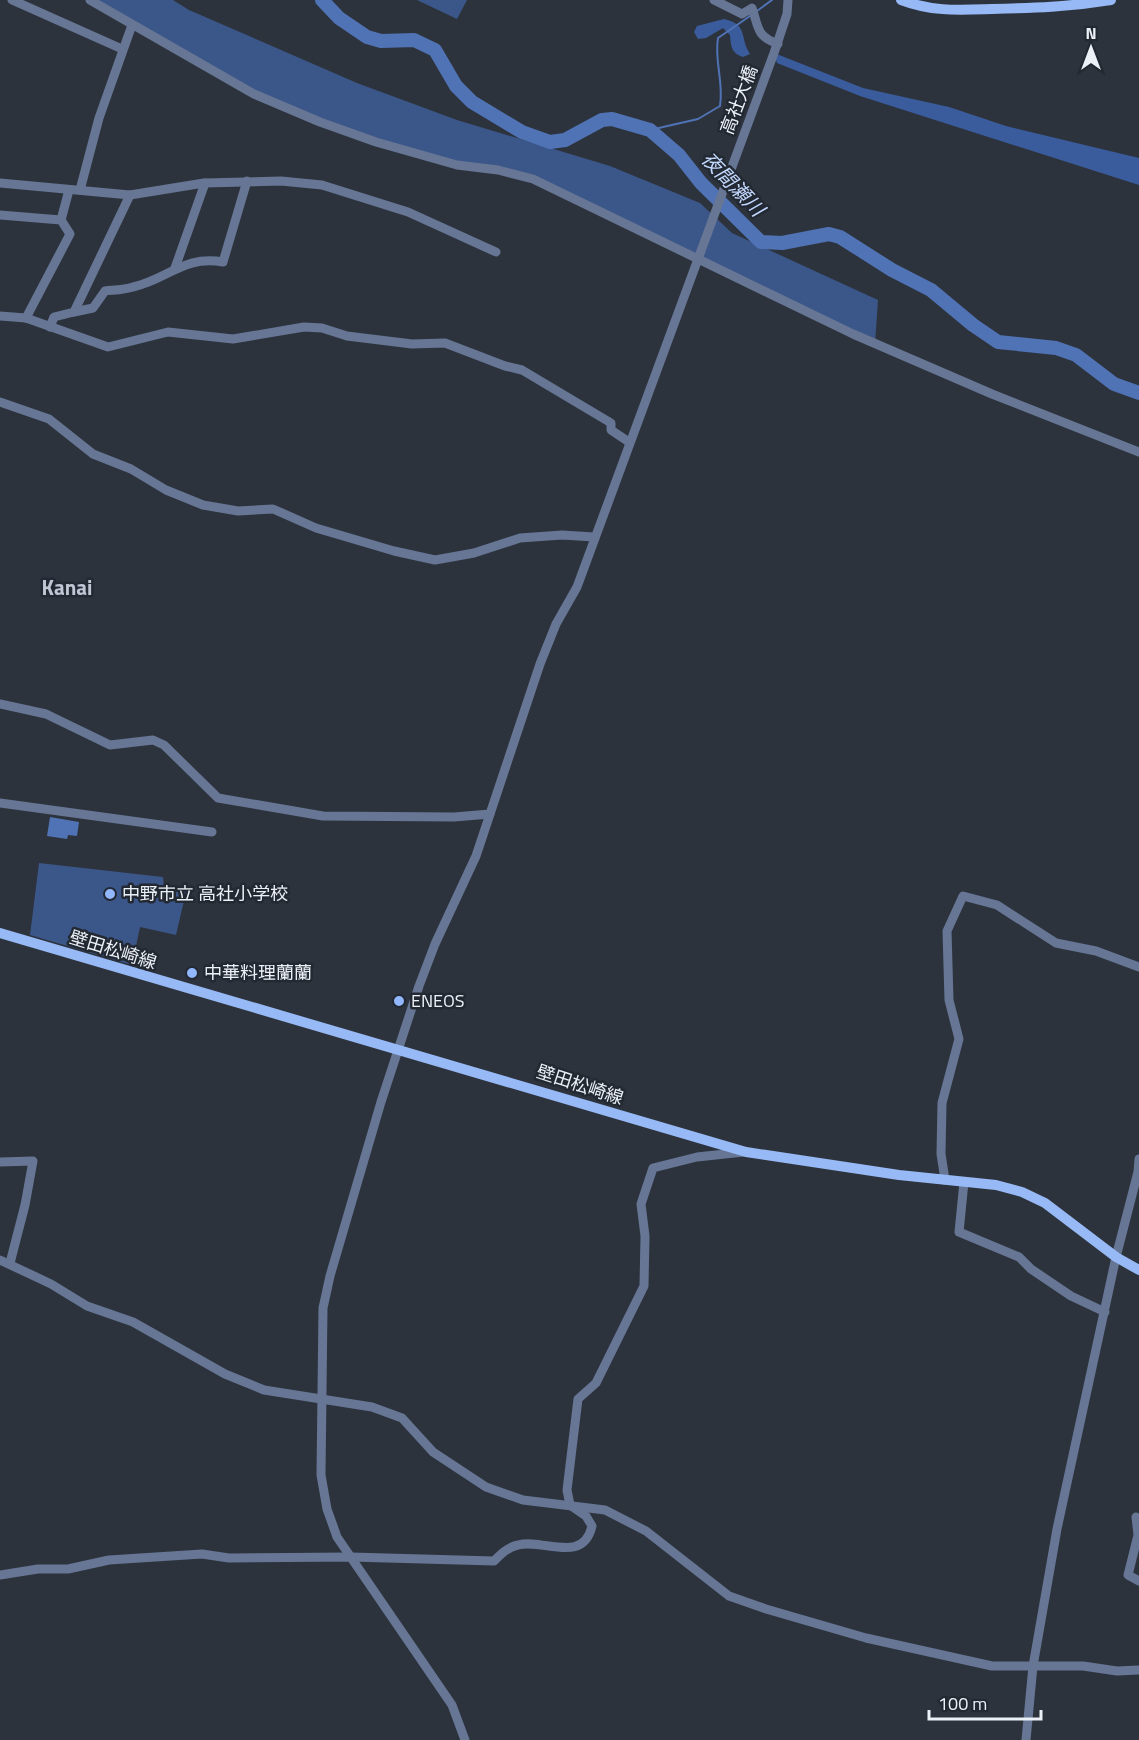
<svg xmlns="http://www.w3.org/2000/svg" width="1139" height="1740" font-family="'Titillium Web','Noto Sans JP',sans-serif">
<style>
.green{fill:#3b5688}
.forest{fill:#3a5c9c}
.water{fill:#5073b5}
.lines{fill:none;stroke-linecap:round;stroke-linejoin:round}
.stream{stroke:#5073b5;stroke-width:2}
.river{stroke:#5073b5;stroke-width:14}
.minor{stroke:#667694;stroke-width:9}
.major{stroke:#97b9f5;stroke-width:10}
.poi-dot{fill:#92b7fd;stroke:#232933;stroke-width:2}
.labels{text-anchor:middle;stroke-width:5;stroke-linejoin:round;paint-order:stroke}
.street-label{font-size:18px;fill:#ecf0f7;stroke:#232933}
.poi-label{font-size:18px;fill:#ecf0f7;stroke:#232933;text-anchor:start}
.water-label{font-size:20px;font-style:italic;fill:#c3d8fe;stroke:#232933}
.quarter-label{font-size:21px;font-weight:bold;fill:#bfc6d4;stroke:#232933}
</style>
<rect width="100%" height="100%" fill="#2d333d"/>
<g class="green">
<polygon points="92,0 173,0 189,10 357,83 457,120 610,166 700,203 732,233 878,300 875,344 533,179 376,142 254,94"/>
<polygon points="417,0 467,0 457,19"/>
<polygon points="39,863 163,877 164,889 186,892 176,935 140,927 132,965 30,935"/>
</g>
<g class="forest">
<path d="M724 19C749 25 739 37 750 54L743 57C731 53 731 46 730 35L723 28 706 38 698 39 694 32 697 26Z"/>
<polygon points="774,53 863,88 949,107 1006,126 1139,158 1139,185 860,96 777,63"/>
</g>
<polygon class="water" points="50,817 79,822 77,836 68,835 67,839 47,836"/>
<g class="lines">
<g class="stream">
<polyline points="757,11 772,0"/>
<path d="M650 130 698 119 720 106C724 82 714 61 718 38L750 16"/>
</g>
<polyline class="river" points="322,0 339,18 367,37 381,41 414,40 435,50 456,86 472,102 522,132 550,142 565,140 602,120 612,119 650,130 679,155 701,183 761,242 782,243 829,234 840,237 892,270 931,290 973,325 998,342 1056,348 1076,355 1114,384 1139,393"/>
<g class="minor">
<polyline points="12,0 122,49"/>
<polyline points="90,0 254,94 320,122 376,142 457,165 498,170 533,179 853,334 992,394 1139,452"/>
<path d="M714 0 742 14 752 8C759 28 756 36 778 44"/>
<polyline points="0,183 130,195 204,183 281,181 322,185 408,212 496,252"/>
<polyline points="80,190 99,118 132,25"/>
<polyline points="0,215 61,220 70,234 26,318"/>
<polyline points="61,220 69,190"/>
<polyline points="175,268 205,183"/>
<path d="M74 312 93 308 105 291C114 290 124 290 133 287 168 279 184 255 223 262L247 181"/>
<polyline points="0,316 26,318 108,347 168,332 233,339 304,327 322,328 347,336 412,344 445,343 505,366 522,370 611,423 611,430 629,442"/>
<polyline points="50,327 54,317 74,312 130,195"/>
<polyline points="0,402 49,419 93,454 131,469 166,490 203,505 238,511 273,509 316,528 394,551 435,560 474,553 520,538 562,535 594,537"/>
<polyline points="0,704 46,714 110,745 153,740 164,745 218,798 323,816 454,817 490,814"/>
<polyline points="0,803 212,832"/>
<polyline points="0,1162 33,1161 25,1205 10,1263"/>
<polyline points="945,1180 941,1154 942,1103 959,1039 949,1000 947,931 963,896 997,905 1056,943 1096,951 1139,967"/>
<polyline points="964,1182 959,1232 1019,1257 1031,1269 1071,1296 1105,1312"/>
<polyline points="0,1260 51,1284 87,1306 133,1322 225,1374 264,1390 372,1407 402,1418 433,1452 486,1487 523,1500 605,1510 646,1531 729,1596 766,1609 866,1638 992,1666 1083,1666 1117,1671 1139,1670"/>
<polyline points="1136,1517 1138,1535 1128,1575 1139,1581"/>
<path d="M0 1575 38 1569H68L109 1560 202 1554 229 1558 351 1557 494 1561C501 1554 508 1547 518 1545 543 1538 583 1565 592 1526L586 1516 570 1505 567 1490 578 1399 596 1383 644 1286 645 1236 641 1204 653 1168 697 1157 744 1152"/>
<polyline points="465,1740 452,1705 337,1537 327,1509 321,1475 323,1308 330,1276 381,1102 419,986 435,944 476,856 540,664 556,624 577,587 774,53 787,14 788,0"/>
<polyline points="1026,1740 1033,1666 1057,1529 1116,1257 1138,1172 1139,1159"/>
</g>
<g class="major">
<path d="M901 0C933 12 959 10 992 9 1035 8 1068 7 1111 0"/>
<polyline points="0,933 746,1152 899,1175 996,1185 1022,1192 1045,1203 1116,1257 1139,1270"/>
</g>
</g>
<g class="poi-dot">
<circle cx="110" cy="894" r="6"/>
<circle cx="192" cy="973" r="6"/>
<circle cx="399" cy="1001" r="6"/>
</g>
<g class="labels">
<g class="street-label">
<text transform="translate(739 100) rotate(-69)" y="6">高社大橋</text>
<text transform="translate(113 950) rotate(17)" y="6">壁田松崎線</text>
<text transform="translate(580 1085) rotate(18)" y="6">壁田松崎線</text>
</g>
<g class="poi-label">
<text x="122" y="900">中野市立 高社小学校</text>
<text x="204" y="979">中華料理蘭蘭</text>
<text x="411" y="1007">ENEOS</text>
</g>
<g class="water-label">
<text transform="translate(733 184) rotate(46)" y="7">夜間瀬川</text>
</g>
<g class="quarter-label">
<text x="67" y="595">Kanai</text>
</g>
</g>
<g transform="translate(1091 48)" stroke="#232933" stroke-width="4.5" paint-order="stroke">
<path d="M0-4.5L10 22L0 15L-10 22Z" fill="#ecf0f7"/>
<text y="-9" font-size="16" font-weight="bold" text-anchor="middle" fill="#ecf0f7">N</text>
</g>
<path d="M929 1710v9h112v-9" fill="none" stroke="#ecf0f7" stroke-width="3"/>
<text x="938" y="1710" font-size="18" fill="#ecf0f7" stroke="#232933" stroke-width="4.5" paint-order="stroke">100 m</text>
</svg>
